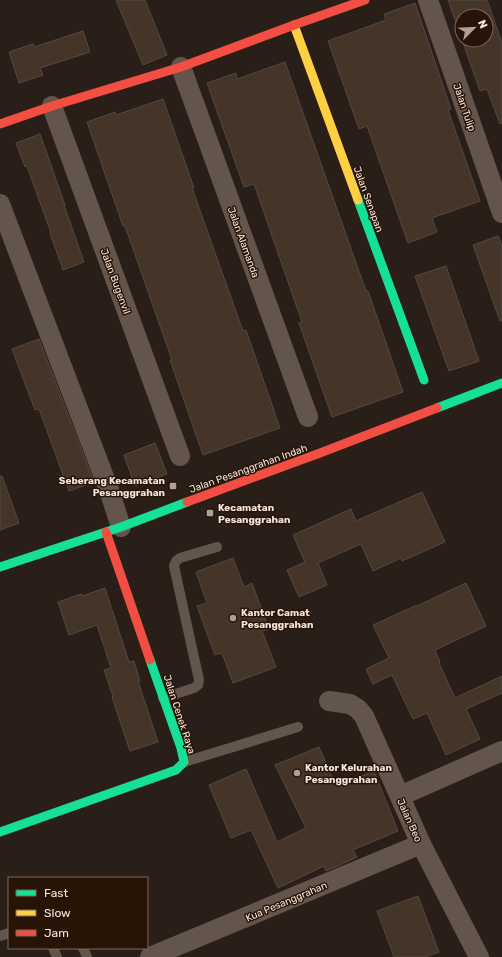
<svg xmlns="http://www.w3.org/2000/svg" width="502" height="957" font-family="Rubik,sans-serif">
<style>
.building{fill:#453528;stroke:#524943;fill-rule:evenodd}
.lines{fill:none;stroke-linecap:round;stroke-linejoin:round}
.lane{stroke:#63554c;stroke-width:10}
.street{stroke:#63554c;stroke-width:20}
.fast{stroke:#16e098;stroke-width:9}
.slow{stroke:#ffcf43;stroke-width:9}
.jam{stroke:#f24e42;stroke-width:9}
.poi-dot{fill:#ada098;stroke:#281407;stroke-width:1.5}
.labels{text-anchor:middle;stroke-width:3;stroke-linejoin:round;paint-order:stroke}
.street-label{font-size:10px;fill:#f4e6dd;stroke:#281407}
.poi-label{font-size:10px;font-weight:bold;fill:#f4e6dd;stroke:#281407;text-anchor:start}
</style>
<rect width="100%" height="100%" fill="#2a1f18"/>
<g class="building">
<polygon points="116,0 145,0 167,55 143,65"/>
<path d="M448 0H487L502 43V123L500 124 487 89 480 91ZM462 16H486V40H462Z"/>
<polygon points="415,3 451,109 448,110 480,201 432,218 437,232 408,243 367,126 359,129 328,41 386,20 384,14"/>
<polygon points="83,31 90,52 40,68 43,75 19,83 9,52 33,44 34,47"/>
<polygon points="285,62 366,291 368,291 403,392 332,417 299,323 302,322 254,184 244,187 207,83 236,73 237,79"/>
<polygon points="163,99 194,188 192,188 243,331 246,330 280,428 203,455 170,360 172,360 125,226 123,226 87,122 115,112 116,115"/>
<polygon points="40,134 65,205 64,205 84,262 63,270 50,233 51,233 27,166 25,167 16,143"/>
<polygon points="498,236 502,246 502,321 500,321 473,245"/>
<polygon points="446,266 479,361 449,371 415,276"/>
<polygon points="39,339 94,482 69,491 39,409 35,410 12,349"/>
<polygon points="155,443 167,474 135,486 124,455"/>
<polygon points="0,476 2,476 19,523 0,530"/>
<polygon points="422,492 445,542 402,561 401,558 373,571 361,544 318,563 327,585 299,597 287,570 305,562 293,535 351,509 356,521"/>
<polygon points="233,558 244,587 252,583 269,629 262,631 276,667 233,683 222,653 215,655 197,606 207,603 196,572"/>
<polygon points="466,583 486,626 435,650 440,662 439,663 455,698 502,676 502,693 466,709 480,739 446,755 427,713 413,719 392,675 373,684 366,669 389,658 373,625 417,605 417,606"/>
<polygon points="105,588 129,662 134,661 140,681 138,681 158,742 130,751 112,697 113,696 104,670 111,668 97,625 69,635 58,602 81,594 82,596"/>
<polygon points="319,747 336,786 374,771 398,831 353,850 357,857 338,866 326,871 324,866 278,888 251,830 231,838 209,785 246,769 277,842 306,828 275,765"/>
<polygon points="418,896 439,952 426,957 394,957 377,911"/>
</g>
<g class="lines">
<g class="lane">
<polyline points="163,698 194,688 198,685 199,680 174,566 176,561 180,558 217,547"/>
<polyline points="184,762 298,727"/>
<polyline points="0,936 9,933"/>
<polyline points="53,948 57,957"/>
<polyline points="83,948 87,957"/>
</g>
<g class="street">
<polyline points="428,0 502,213"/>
<polyline points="181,67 308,417"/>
<polyline points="52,106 180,456"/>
<polyline points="0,204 109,490 121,527"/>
<polyline points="329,701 350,704 358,709 364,716 421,844 479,957"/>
<polyline points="400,796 502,751"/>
<polyline points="150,957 421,844"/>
</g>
<g class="fast">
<polyline points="358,200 424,380"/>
<polyline points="437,408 502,383"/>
<polyline points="0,567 121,527 187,502"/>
<polyline points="0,832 176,770 184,762 181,748 150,660"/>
</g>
<polyline class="slow" points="294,25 358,200"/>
<g class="jam">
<polyline points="0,124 52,106 181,67 294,25 365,0"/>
<polyline points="187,502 320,453 437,408"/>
<polyline points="106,532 150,660"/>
</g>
</g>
<g class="poi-dot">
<rect x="169" y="482" width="8" height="8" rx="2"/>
<rect x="206" y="509" width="8" height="8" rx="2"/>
<circle cx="233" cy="618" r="4"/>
<circle cx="297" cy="773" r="4"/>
</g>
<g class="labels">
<g class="street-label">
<text transform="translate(465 107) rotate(71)" y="4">Jalan Tulip</text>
<text transform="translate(369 199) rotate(70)" y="4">Jalan Senapan</text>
<text transform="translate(244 242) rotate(70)" y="4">Jalan Alamanda</text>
<text transform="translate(116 281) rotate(70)" y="4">Jalan Bugenvil</text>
<text transform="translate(248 468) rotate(-20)" y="4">Jalan Pesanggrahan Indah</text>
<text transform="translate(180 714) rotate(72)" y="4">Jalan Cenek Raya</text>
<text transform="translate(410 820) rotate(66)" y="4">Jalan Beo</text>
<text transform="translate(286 901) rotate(-23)" y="4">Kua Pesanggrahan</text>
</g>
<g class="poi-label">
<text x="165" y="484" text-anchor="end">Seberang Kecamatan<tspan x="165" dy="12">Pesanggrahan</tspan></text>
<text x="218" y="511">Kecamatan<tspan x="218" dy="12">Pesanggrahan</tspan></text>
<text x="241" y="616">Kantor Camat<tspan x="241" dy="12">Pesanggrahan</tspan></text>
<text x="305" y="771">Kantor Kelurahan<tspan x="305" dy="12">Pesanggrahan</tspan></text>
</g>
</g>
<rect x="8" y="877" width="140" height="72" fill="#281407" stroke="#7a685d"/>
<rect x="16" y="890" width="20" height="6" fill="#16e098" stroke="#7a685d"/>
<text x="44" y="897" font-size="12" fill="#f4e6dd">Fast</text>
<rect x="16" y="910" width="20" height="6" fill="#ffcf43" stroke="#7a685d"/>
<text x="44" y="917" font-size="12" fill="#f4e6dd">Slow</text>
<rect x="16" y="930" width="20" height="6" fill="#f24e42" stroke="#7a685d"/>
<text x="44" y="937" font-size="12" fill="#f4e6dd">Jam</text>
<g transform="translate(474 28) rotate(66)"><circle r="19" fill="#281407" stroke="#7a685d"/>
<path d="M0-3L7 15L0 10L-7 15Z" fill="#ada098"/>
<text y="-6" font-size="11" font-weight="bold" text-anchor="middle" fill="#f4e6dd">N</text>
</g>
</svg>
